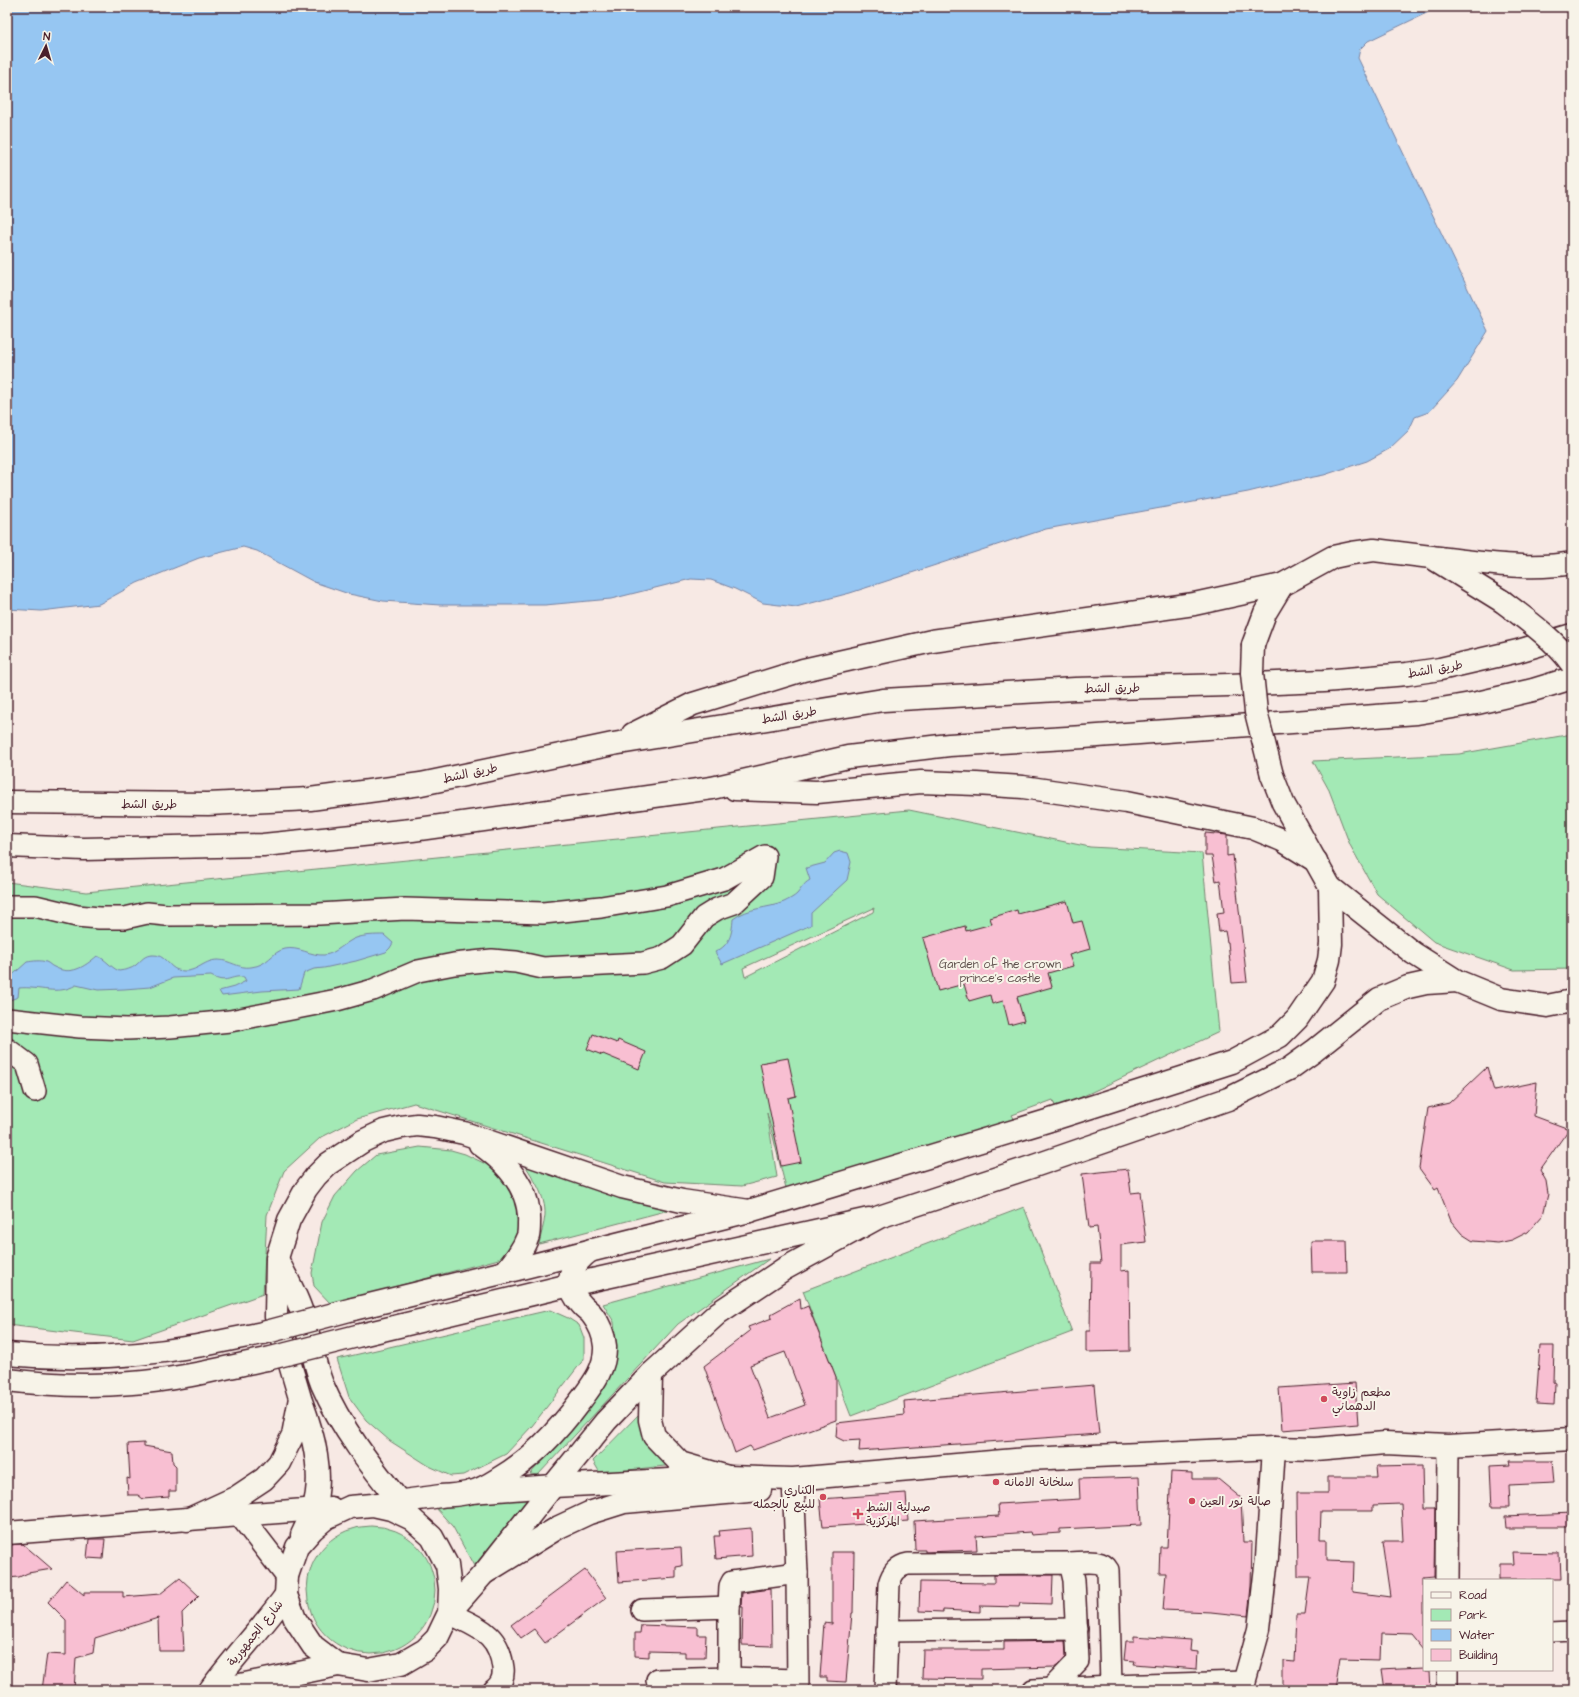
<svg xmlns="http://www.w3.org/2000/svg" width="1579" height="1697" font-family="'Architects Daughter','Playpen Sans Arabic',sans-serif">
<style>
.green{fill:#a3e9b5;stroke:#768470;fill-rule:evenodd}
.water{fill:#96c6f2;stroke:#7883a2}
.building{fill:#f8bfd2;stroke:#4a1f2b;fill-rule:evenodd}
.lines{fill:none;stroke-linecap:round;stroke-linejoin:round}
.street-casing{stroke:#4a1f2b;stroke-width:24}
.secondary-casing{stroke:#4a1f2b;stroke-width:25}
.primary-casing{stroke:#4a1f2b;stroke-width:25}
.highway-casing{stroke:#4a1f2b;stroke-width:25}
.street{stroke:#f7f3e8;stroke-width:21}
.secondary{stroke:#f7f3e8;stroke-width:22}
.primary{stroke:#f7f3e8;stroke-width:22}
.highway{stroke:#f7f3e8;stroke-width:22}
.secondary-bridge-casing{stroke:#4a1f2b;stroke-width:25;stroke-linecap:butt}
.primary-bridge-casing{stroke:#4a1f2b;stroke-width:25;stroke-linecap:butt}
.secondary-bridge{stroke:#f7f3e8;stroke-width:22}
.primary-bridge{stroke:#f7f3e8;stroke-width:22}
.poi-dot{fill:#d1495b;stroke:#f7f3e8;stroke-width:1.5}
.labels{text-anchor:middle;stroke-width:4;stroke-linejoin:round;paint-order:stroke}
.street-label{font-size:12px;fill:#4a1f2b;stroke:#f7f3e8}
.park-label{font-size:12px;fill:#60524e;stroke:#f7f3e8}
.poi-label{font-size:12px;fill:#4a1f2b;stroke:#f7f3e8;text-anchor:start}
</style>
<rect width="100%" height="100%" fill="#f7e9e4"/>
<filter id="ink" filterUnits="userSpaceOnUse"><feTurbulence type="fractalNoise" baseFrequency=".025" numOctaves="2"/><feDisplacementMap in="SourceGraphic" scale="8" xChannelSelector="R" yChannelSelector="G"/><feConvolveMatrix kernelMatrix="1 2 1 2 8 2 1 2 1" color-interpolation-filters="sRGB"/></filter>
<g filter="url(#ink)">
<g class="green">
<polygon points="1572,734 1572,969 1514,970 1434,942 1377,894 1350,845 1329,790 1313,761 1459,754"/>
<path d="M909 810 1090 847 1202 853 1219 1032 1056 1109 1053 1100 1012 1115 1018 1125 787 1192 767 1113 777 1177 742 1186 665 1182 414 1103 357 1119 320 1138 284 1171 267 1215 263 1294 133 1340 7 1325V882L86 892ZM874 908 873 912 745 977 743 968Z"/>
<polygon points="420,1147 451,1150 465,1154 494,1168 522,1203 521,1223 517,1238 506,1257 331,1304 314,1286 312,1273 322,1222 335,1196 357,1171 376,1155"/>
<path d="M523 1162 673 1209 539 1244C541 1234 544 1225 545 1215 546 1196 533 1178 523 1162Z"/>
<polygon points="1024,1207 1072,1332 851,1416 803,1291"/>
<polygon points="769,1259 678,1324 538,1475 530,1474 555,1446 611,1366 616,1343 614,1322 603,1304"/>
<polygon points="550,1310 568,1318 579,1325 584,1338 584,1359 532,1426 506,1454 463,1475 451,1476 429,1466 390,1441 366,1420 349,1397 337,1359"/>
<polygon points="642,1411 674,1465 600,1473 593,1461"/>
<polygon points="530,1496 474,1566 453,1527 436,1508"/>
<circle cx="371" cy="1590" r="64"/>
</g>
<g class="water">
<polygon points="7,7 1439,7 1368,41 1360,49 1358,58 1488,331 1457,381 1429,412 1415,417 1409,430 1389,449 1367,461 1324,475 1293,481 1248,492 1046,529 850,593 796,607 763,603 735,589 711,580 691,579 611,599 545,605 440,605 383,601 349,594 314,582 257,551 243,547 199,558 137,583 99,604 41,611 7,609"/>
<path d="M840 851 848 853 851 862 847 880 811 913V925L722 964 715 952C730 945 732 934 733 919 749 907 767 909 784 902 788 900 794 897 797 894 802 888 803 884 810 880L806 868 825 863 834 853Z"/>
<path d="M384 935 393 943 390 948 386 952 356 961 324 968 314 969 304 973 299 989 262 991 222 996 219 991 234 987 246 981 244 977C230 975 227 985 211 976L173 978 150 987 124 989 98 990 76 985C57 996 40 986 19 988L18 997 7 1001V980L27 962C33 961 41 960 46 962 49 963 51 966 54 967 71 976 84 967 97 956 106 959 110 967 119 971 125 970 132 969 136 965 142 960 144 955 153 955 165 954 169 968 178 970 196 975 202 960 218 960 230 960 239 969 251 967 269 965 271 952 285 949 298 946 311 956 324 955 336 954 345 942 356 938 365 935 375 935 384 935Z"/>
</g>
<g class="building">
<polygon points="1205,833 1227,835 1227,856 1233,855 1247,982 1232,983 1228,942 1227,942 1225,931 1219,932 1217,913 1224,912 1220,880 1216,881 1212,856 1205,856"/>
<polygon points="1067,901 1073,923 1082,921 1090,949 1069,955 1073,966 1048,973 1052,987 1017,997 1024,1021 1009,1025 1003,1001 992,1004 990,995 969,1001 964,984 938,991 923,938 965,926 966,931 992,924 990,918 1017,910 1018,914"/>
<polygon points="593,1034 617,1043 618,1040 646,1052 639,1069 603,1054 602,1055 587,1049"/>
<polygon points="788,1058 796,1096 788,1098 801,1162 781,1166 760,1063"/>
<polygon points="1487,1067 1494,1091 1537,1082 1534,1116 1569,1129 1540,1170 1546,1181 1548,1194 1543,1215 1528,1232 1512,1240 1498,1243 1473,1241 1462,1234 1451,1221 1438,1188 1435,1190 1419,1168 1428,1108 1449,1103"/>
<polygon points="1128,1169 1131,1193 1140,1192 1146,1242 1121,1245 1121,1271 1129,1270 1130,1351 1086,1352 1086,1331 1090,1331 1091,1263 1101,1263 1097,1227 1089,1228 1082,1174"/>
<polygon points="1311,1241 1346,1241 1347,1272 1312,1272"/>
<path d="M800 1298 801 1309 808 1306 836 1377V1420L753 1450 750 1446 735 1453 704 1366 750 1331 748 1327 772 1318 771 1314ZM785 1352 805 1405 770 1418 750 1365Z"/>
<polygon points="1540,1346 1554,1346 1553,1382 1555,1383 1554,1405 1536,1404"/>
<polygon points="1355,1383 1358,1424 1282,1430 1279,1388"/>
<polygon points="1094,1385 1099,1434 859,1451 860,1440 844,1441 836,1437 837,1423 905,1415 904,1401"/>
<polygon points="144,1443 144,1446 172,1451 173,1463 176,1466 176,1491 169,1491 169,1497 143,1499 138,1495 128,1495 127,1478 130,1479 128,1444"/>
<polygon points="1510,1461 1552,1461 1554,1483 1508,1485 1509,1507 1492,1507 1490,1466 1511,1465"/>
<path d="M1422 1465 1423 1508H1436L1435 1579 1424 1580V1650L1411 1634 1382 1633 1381 1660 1340 1659 1335 1690H1283V1661L1294 1662 1296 1614H1305L1310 1577H1298L1297 1493H1328V1477H1378L1377 1466ZM1401 1504 1403 1541H1382L1390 1597 1353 1592 1354 1562 1326 1561V1539H1320L1321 1511H1373V1505Z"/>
<polygon points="1171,1472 1192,1473 1192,1479 1218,1479 1241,1498 1243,1542 1252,1542 1251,1586 1248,1616 1211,1612 1163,1610 1166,1573 1159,1573 1160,1547 1167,1547"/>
<polygon points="1139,1477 1141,1525 1060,1529 1060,1533 1031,1535 1030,1532 976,1536 977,1550 925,1552 925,1550 915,1550 914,1521 999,1516 998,1504 1080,1499 1079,1479"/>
<polygon points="906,1493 908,1521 823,1527 820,1499"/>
<polygon points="1572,1513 1572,1527 1505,1527 1504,1516"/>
<polygon points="751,1528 752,1556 716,1559 714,1536 720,1536 719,1531"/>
<polygon points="89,1539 105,1539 103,1559 87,1558"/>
<polygon points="23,1544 52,1569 28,1573 19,1577 7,1578 7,1545"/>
<polygon points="681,1547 682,1566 676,1567 676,1578 619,1582 617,1551"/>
<polygon points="832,1552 854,1552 853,1613 852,1613 846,1682 827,1681 827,1677 820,1677 824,1623 832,1624"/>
<polygon points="1513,1552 1559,1553 1560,1580 1499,1580 1499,1566 1514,1566"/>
<polygon points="585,1570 606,1598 545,1643 534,1629 521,1638 511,1625"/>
<polygon points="994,1575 1053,1575 1052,1604 1020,1603 1019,1607 980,1606 980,1612 943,1610 943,1612 919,1611 920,1582 994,1583"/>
<polygon points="180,1578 199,1596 182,1613 184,1651 159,1651 158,1618 95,1638 93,1653 76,1658 74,1690 42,1690 47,1654 66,1655 66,1620 48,1602 66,1580 84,1595 84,1592 123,1592 123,1597 160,1594"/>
<polygon points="771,1589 772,1646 742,1645 743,1607 741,1607 742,1593"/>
<polygon points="641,1625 698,1627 698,1635 706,1635 705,1657 685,1657 685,1652 649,1651 649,1657 635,1656 635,1633 640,1633"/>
<polygon points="1134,1636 1191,1640 1190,1651 1198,1652 1197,1669 1134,1664 1135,1661 1124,1660 1126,1641 1134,1641"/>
<polygon points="1065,1641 1066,1656 1056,1667 981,1669 981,1679 922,1678 923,1650 1004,1650 1004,1642"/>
<polygon points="1424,1667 1424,1670 1428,1670 1429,1690 1384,1690 1381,1669"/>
</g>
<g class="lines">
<defs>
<g id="street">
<polyline points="7,906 35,906 77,916 99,918 125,918 147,913 166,915 319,914 405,909 543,913 601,907 667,896 724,879 765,856 762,877 734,903 717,909 704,917 682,945 662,958 643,963 543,968 516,962 492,960 454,964 418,971 373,990 337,1000 230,1021 170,1027 127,1029 80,1027 7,1019"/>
<polyline points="7,1049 27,1064 35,1091"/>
<polyline points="793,1479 797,1573 798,1690"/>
<path d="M1070 1563C1081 1563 1102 1558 1108 1570L1111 1686"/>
<polyline points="1447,1580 1448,1446"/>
<polyline points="729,1607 730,1586 732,1582 797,1573"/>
<polyline points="642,1610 729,1607 729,1678"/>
<path d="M449 1613C478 1628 499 1632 503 1668 504 1676 501 1685 494 1690"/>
<polyline points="887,1631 1077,1629"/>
<polyline points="1552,1631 1572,1630"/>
<polyline points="657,1680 729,1678 797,1680"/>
<path d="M885 1690 889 1584C892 1573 897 1566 908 1564L1070 1563 1074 1580 1078 1661 1050 1690"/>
<polyline points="1033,1690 1111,1686 1244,1682"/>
<polyline points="1447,1690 1447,1670"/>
</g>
<g id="secondary">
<polyline points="353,1309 505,1272 749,1211"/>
<polyline points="361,1335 570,1285 869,1219"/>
<path d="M7 1354C69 1360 135 1357 197 1346 219 1342 241 1337 263 1333"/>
<path d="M7 1380C49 1385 90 1387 132 1383 177 1380 223 1368 267 1359"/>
<polyline points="471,1492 553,1486 728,1477 793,1479 1027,1459 1274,1448 1315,1449 1385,1443 1448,1446 1572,1439"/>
<polyline points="240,1515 287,1576"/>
<polyline points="7,1533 331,1508"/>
<polyline points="486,1572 559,1527 589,1513 624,1502 760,1490"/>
<polyline points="1242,1690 1259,1629 1267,1557 1274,1448"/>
</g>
<g id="primary">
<polyline points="1253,645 1265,613 1282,585 1333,557 1352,553 1374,550 1431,557 1502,601"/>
<polyline points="1272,775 1283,803 1330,887 1413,953 1457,981 1501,999 1547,1006 1572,1001"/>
<path d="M480 1144C507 1163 531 1189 529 1224 529 1228 529 1232 528 1236 523 1250 514 1261 505 1272"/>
<path d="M279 1263C287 1279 297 1296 302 1313 310 1336 313 1361 322 1384 342 1431 375 1471 407 1511"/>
<polyline points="651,1374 650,1420 654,1436 680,1463 728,1477"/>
<path d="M301 1401C313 1433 325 1475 313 1510 310 1518 306 1527 302 1535"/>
<path d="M378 1505C399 1501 420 1499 441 1496 451 1495 462 1495 471 1492 480 1490 490 1484 498 1479 532 1459 557 1432 581 1400 593 1384 606 1368 605 1346 604 1335 600 1325 593 1316 590 1311 585 1309 582 1305 562 1284 569 1266 591 1250"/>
<polyline points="187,1520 237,1497 264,1479 279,1463 293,1435 300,1398 276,1317 277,1258 289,1220 306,1189 316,1176 328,1164 363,1141 384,1131 401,1127 417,1125 435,1127 464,1133 622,1187 682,1201 749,1211 1047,1121 1232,1062 1280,1036 1297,1019 1323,981 1329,960 1331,944 1330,887"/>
<polyline points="449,1613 450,1589 447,1565 432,1537 412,1519 391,1509 373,1505 350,1507 326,1518 313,1529 297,1547 287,1576 286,1595 295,1619 313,1646 338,1665 368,1670 401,1664 425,1650 437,1638 449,1613 485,1572 553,1486 606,1421 651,1374 718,1313 784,1269 879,1217 1034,1166 1228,1099 1289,1069 1314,1051 1379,999 1408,987 1426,983 1457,981"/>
<path d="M210 1690C234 1657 262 1628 286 1595"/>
<polyline points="216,1690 338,1665"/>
</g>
<g id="highway">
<path d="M1431 557C1475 562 1529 571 1572 563"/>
<polyline points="633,734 693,704 803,670 932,641 1194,604 1282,585"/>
<polyline points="735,789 817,792 921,782 976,784 1023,787 1127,802 1253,828 1282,840 1316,861"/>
<polyline points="7,802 208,804 310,799 421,784 613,744 883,700 1075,689 1229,685 1324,681 1407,674 1440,669 1518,651 1572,635"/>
<polyline points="7,846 84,849 263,845 412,830 712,788 848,757 949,745 1084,737 1417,713 1477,703 1533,690 1572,678"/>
</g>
</defs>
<use href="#street" class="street-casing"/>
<use href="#secondary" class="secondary-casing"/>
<use href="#primary" class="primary-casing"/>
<use href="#highway" class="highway-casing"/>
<use href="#street" class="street"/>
<use href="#secondary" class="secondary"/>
<use href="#primary" class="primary"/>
<use href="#highway" class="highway"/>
<defs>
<g id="secondary-bridge">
<polyline points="263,1333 353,1309"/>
<polyline points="267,1359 361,1335"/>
</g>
<g id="primary-bridge">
<path d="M1502 601C1527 620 1554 639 1572 664"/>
<polyline points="1253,645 1252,673 1256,712 1272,775"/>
</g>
</defs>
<use href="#secondary-bridge" class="secondary-bridge-casing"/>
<use href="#primary-bridge" class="primary-bridge-casing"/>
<use href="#secondary-bridge" class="secondary-bridge"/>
<use href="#primary-bridge" class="primary-bridge"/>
</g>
</g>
<g class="poi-dot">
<circle cx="1324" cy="1399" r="4"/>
<circle cx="996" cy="1482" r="4"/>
<circle cx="823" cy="1497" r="4"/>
<circle cx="1192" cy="1501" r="4"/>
<path d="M856 1508h4v4h4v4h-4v4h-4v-4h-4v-4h4z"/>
</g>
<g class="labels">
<g class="street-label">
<text transform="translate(1435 669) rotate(-10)" y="4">طريق الشط</text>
<text transform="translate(1112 688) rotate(-1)" y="4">طريق الشط</text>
<text transform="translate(789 715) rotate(-9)" y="4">طريق الشط</text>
<text transform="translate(470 773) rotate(-12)" y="4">طريق الشط</text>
<text x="149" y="808">طريق الشط</text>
<text transform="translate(255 1633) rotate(-51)" y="4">شارع الجمهورية</text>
</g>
<g class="park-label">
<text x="1000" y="968">Garden of the crown<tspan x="1000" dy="14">prince's castle</tspan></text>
</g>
<g class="poi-label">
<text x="1332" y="1396">مطعم زاوية<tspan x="1332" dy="14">الدهماني</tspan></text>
<text x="1004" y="1486">سلخانة الامانه</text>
<text x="815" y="1494" text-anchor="end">الكناري<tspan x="815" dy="14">للبيع بالجمله</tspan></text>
<text x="1200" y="1505">صالة نور العين</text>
<text x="866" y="1511">صيدلية الشط<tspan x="866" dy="14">المركزية</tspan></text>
</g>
</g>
<rect width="1579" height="1697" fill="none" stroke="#f7f3e8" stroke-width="24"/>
<rect x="12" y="12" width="1555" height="1673" fill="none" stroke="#4a1f2b" stroke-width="1.5" filter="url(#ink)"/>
<rect x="1423" y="1579" width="130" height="92" fill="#f7f3e8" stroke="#b29e9c"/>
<rect x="1431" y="1592" width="20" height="6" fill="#f7f3e8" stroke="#b29e9c"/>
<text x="1459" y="1599" font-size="12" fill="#4a1f2b">Road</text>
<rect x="1431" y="1609" width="20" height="12" fill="#a3e9b5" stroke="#b29e9c"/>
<text x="1459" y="1619" font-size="12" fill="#4a1f2b">Park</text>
<rect x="1431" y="1629" width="20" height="12" fill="#96c6f2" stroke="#b29e9c"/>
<text x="1459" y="1639" font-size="12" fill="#4a1f2b">Water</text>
<rect x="1431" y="1649" width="20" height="12" fill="#f8bfd2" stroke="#b29e9c"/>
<text x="1459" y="1659" font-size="12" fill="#4a1f2b">Building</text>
<g transform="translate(46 46) rotate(5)" stroke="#f7f3e8" stroke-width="3" paint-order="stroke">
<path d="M0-3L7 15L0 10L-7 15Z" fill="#4a1f2b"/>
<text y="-6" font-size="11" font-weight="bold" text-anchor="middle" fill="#4a1f2b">N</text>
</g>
</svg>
